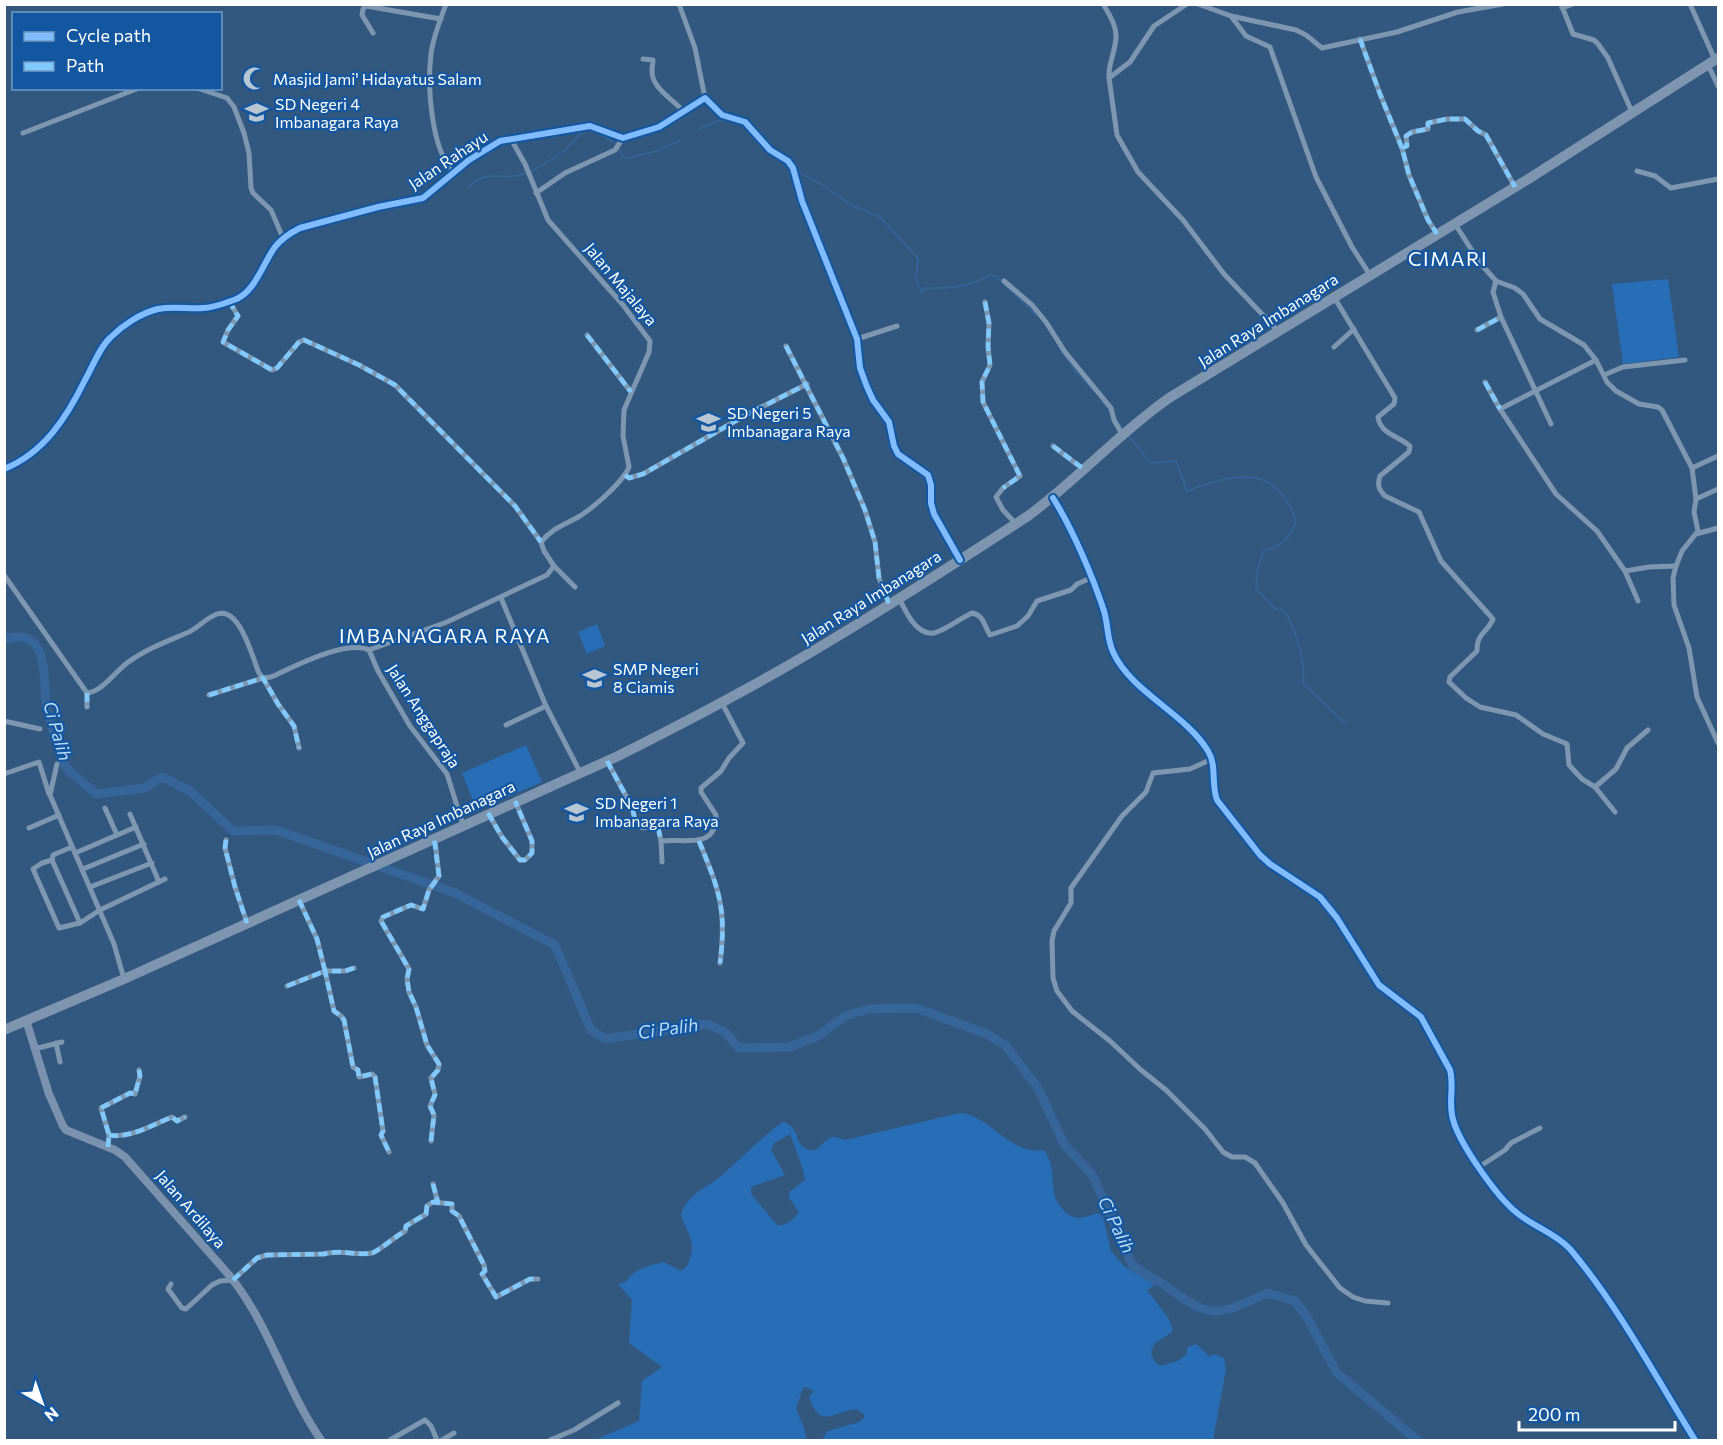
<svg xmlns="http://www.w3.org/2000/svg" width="1723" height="1445" font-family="Commissioner,sans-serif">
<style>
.green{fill:#286eb6;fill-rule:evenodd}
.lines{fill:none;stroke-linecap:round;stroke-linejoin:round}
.stream{stroke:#366599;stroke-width:1.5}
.river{stroke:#366599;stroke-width:9}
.street{stroke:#7e97b0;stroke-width:5}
.secondary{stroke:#7a92ad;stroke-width:8}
.highway{stroke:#7e95af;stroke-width:10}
.quiet{stroke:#80caff;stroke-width:4.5;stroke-dasharray:9 4.5;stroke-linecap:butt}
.cycleway-casing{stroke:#1357a0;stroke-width:10}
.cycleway{stroke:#80bcff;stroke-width:6}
.labels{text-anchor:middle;stroke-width:4.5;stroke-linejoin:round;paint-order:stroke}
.poi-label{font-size:16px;fill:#fff;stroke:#1357a0;text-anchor:start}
.street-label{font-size:16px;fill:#fff;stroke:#1357a0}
.water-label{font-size:18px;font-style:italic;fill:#b9dafb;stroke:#1357a0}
.quarter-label{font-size:20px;letter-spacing:1.5px;fill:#fff;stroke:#1357a0}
</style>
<rect width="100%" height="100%" fill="#335880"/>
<g class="green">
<polygon points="1668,279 1679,357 1623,364 1612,284"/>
<polygon points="597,624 605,646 587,654 578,632"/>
<polygon points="526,745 542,782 477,810 462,773"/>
<path d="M960 1113C991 1116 1012 1157 1044 1150 1055 1165 1051 1180 1055 1197 1058 1206 1069 1218 1079 1218 1086 1218 1092 1214 1098 1213L1103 1217 1111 1251 1124 1266 1155 1285 1147 1290 1169 1319 1173 1331 1155 1343 1151 1352 1154 1361 1160 1366 1178 1361 1187 1354V1348L1196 1344 1210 1357 1213 1354 1224 1358 1226 1369 1213 1440H822L828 1431 859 1422 864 1418V1414L857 1409C833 1411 821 1431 809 1397L814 1391 806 1387 803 1388 796 1408 805 1431 806 1440H595L639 1421 642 1381 662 1367 629 1343 632 1300 618 1284 626 1282C633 1269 651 1265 664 1262L680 1271C685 1269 687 1267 689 1261 697 1241 687 1234 681 1215 683 1209 685 1204 690 1199 698 1190 710 1185 720 1177 741 1159 760 1138 783 1122 801 1127 793 1144 807 1149 819 1154 822 1141 831 1137 836 1136 840 1139 845 1140ZM790 1134 802 1166 805 1180 789 1192V1197L799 1213C792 1219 786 1228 777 1225L751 1194V1187L785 1175 771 1150 774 1143Z"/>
</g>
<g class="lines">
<g class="stream">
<polyline points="590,129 617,144"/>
<polyline points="699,129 720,120 736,122"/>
<polyline points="755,137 763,149 790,167"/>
<polyline points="619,149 624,158 627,158 657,151 681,140"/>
<path d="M531 171C555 160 568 148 585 129"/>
<path d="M796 171 823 185 851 205 880 217 918 258 916 280 922 293 925 288C950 289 970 286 991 275L997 277 1036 315"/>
<path d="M468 188C487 166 504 183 526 173"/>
<polyline points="1058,346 1077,373 1094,391"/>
<polyline points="1102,402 1109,410"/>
<polyline points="1117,421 1123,429"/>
<path d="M1128 435 1149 461 1153 463 1176 461 1187 491C1234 474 1274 461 1296 520 1292 537 1280 548 1263 551L1257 573 1256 589 1275 609 1283 610C1295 624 1306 665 1303 683L1345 723"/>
</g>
<path class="river" d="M4 639C53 626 41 680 47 708 51 725 57 745 63 762 67 772 88 786 96 794L145 788 162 777 190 791 233 831 276 830 455 893 555 945 591 1030 605 1039 707 1024 725 1032 739 1048 790 1047 818 1036 845 1016 869 1009 916 1008 987 1034 1006 1046 1038 1088 1064 1144 1093 1176 1132 1264C1141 1273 1152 1277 1163 1284 1210 1319 1214 1318 1267 1293L1295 1301 1307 1317 1337 1373 1417 1440"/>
<g class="street">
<path d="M446 4C440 21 433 37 431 54 427 86 431 148 453 172"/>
<polyline points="679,4 695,48 705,98"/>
<path d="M1103 4C1111 17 1119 30 1115 45 1113 57 1108 66 1109 78"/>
<polyline points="1187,4 1154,26 1130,62 1109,78 1117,135 1138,172 1183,220 1224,274 1278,331"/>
<polyline points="1198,4 1231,16 1246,36 1270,47 1316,177 1352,247 1370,275"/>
<polyline points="1561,4 1573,34 1594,40 1598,44 1608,58 1632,112"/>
<polyline points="1690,4 1715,60"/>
<polyline points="1562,8 1573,4"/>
<polyline points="1231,16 1296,30 1306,35 1322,48 1397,32 1458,12 1503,4"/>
<polyline points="373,33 362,15 363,9 366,6 441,19"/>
<polyline points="1360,39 1380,94 1402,148 1409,175 1428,220 1437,234"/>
<path d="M643 59 653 60C653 63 652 66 652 70 651 88 673 99 683 111"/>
<polyline points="1708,65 1718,86"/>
<polyline points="197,88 227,98 234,107 244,133 249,153 251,188 253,193 271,210 283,238"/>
<polyline points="23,133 139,88"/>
<polyline points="1402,148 1407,146 1406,136 1412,132 1428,129 1428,123 1447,119 1465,119 1478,131 1486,135 1515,187"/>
<polyline points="1637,171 1655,176 1671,188 1718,179"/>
<polyline points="536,193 565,173 615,150 623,138"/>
<polyline points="1455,224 1480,263 1496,281 1493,292 1501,317 1551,424"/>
<polyline points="1004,281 1032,305 1046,322 1065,352 1111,408 1114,420 1122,434"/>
<polyline points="1496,281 1515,288 1523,294 1540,319 1584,345 1596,360 1607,382 1616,391 1639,404 1658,407 1662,410 1692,468 1696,499 1694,512 1698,531 1682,551 1676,566 1673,578 1674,605 1689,648 1697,697 1718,743"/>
<path d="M1334 297 1395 398 1394 404 1378 417C1380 434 1399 436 1410 446L1409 452 1380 476C1377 485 1379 490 1385 496L1419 512 1441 561 1493 619C1488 632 1476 634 1477 651L1450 677 1449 682 1466 698 1480 707 1516 715 1543 734 1567 744 1569 765 1582 779 1595 787 1615 812"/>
<polyline points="229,301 238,316 228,330 223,342 272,370 277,368 299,342 304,340 359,365 395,385 515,506 541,542"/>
<polyline points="985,302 989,323 988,347 990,365 982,382 983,402 1020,476 1003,488 996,497 1003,510 1016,524"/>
<polyline points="1477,330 1501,317"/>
<polyline points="587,335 631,392"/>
<polyline points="857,339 897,326"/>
<polyline points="786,346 843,458 865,510 875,542 879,578 889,604"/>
<polyline points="1334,347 1354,329"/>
<polyline points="1596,360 1500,409 1556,494 1597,531 1625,571 1638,601"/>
<polyline points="1604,375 1623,367 1685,360"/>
<polyline points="1485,382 1500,409"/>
<polyline points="1053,446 1083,469"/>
<polyline points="1692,468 1718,456"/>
<path d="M4 469C44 453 67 417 85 380 93 366 99 348 111 337 123 325 141 313 158 309 173 306 189 309 203 308 214 308 225 303 234 300 255 293 263 263 275 247 282 238 290 233 300 228L378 207 423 198 469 160 500 141 590 126 623 138 659 127 705 98 722 115 745 122 770 150 788 161 793 168 802 201 857 339 860 368 867 387 873 400 889 422 894 446 898 454 928 475 931 485V503L934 514 960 560"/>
<polyline points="625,475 629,478 643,474 746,415 807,384"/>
<path d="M1053 498C1072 528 1093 577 1104 611 1108 624 1107 639 1113 652 1131 692 1186 714 1208 751 1217 765 1211 785 1217 800L1260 855 1270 864 1320 897 1337 918 1379 985 1421 1017 1450 1070C1454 1085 1449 1100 1452 1115 1456 1140 1497 1197 1517 1213 1534 1227 1555 1233 1570 1249 1619 1307 1655 1376 1695 1440"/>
<polyline points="1696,499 1718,489"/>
<polyline points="1696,534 1718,528"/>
<polyline points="554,566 575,587"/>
<polyline points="1625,571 1649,567 1676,566"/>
<path d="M4 575 87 693C102 692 115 672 127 663 146 649 168 641 189 632 199 627 206 618 217 614 240 606 252 657 259 673L263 678 271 677C294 667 346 639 369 650L378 671 410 726 447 774 463 825"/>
<polyline points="501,598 546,706 580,772"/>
<path d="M899 598C905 610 916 636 934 633 944 631 961 618 972 613 984 615 984 626 990 635L1017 626 1028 616 1037 601 1071 590 1077 584 1091 578"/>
<path d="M369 650 447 622 547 575 554 566 544 551 541 542C552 528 566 524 580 516 594 507 623 482 629 467L623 436 624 410 649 352 650 341 623 305 548 220 525 164 511 139"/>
<polyline points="87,693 87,707"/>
<polyline points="209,695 263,678 278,704 294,726 299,748"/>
<polyline points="4,721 40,729"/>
<polyline points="506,725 546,706"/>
<polyline points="1212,759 1190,769 1153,773 1146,792 1122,816 1071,888 1071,903 1054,931 1052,941 1053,978 1057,991 1072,1011 1110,1041 1141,1070 1166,1090 1205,1129 1223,1152 1232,1157 1245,1157 1255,1163 1283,1203 1306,1245 1340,1288 1353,1297 1365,1301 1388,1303"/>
<polyline points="607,761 632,807 636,824 643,828 655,825 658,827 661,841"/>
<polyline points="57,764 50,795 114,944 124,979"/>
<polyline points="4,774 39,762 49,794"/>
<polyline points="1595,787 1616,769 1627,748 1648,730"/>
<polyline points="105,808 117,835"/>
<polyline points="488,813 502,837 520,860 525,860 532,853 532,841 516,803"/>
<polyline points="130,814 159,882"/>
<polyline points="29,828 59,815"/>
<polyline points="226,840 225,848 235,887 247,923"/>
<path d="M699 841C719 890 727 909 720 963"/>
<polyline points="72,847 53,855 52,860 42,863 33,869 59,928 80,923 100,910 165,879"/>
<polyline points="75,853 136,827"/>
<polyline points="52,860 80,923"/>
<path d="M662 862 661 841C684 838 717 850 716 815L701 792V788L721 771 729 758 743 743 722 703"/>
<polyline points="83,869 144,844"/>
<polyline points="90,887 152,863"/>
<polyline points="354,968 345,971 325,971 334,1011 341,1016 344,1020 353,1067 358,1070 359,1077 372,1074 375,1077 383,1131 381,1135 389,1152"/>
<polyline points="287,986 325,971 317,939 299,900"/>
<polyline points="56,1043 60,1062"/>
<polyline points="34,1049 62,1042"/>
<path d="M109 1135C130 1139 154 1124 172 1117L177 1121 185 1117"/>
<polyline points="431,1141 434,1115 430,1106 435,1095 431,1078 438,1070 439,1064 427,1045 416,1007 409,992 407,979 409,969 381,921 383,917 411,905 423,909 429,890 439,876 435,840"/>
<polyline points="108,1147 109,1135 101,1108 130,1093 135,1094 140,1076 139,1070"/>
<polyline points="1479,1167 1505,1150 1511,1143 1540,1128"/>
<polyline points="433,1184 438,1203"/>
<path d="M171 1284 168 1289 182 1308 186 1309 212 1285 220 1281 233 1280 257 1258 267 1255 324 1254C340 1249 356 1256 372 1253 377 1252 396 1236 405 1231L406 1226 426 1214 427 1206 433 1202 452 1204V1211L459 1216 484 1265 485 1271 482 1274 496 1297 530 1279H538"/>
<polyline points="390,1440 425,1420 431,1426 437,1440"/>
<polyline points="442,1440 454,1433"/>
<polyline points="550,1440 574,1430 618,1403"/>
</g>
<path class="secondary" d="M26 1020 49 1094 63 1126 66 1130 115 1150 125 1157 229 1275C270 1325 285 1388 321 1440"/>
<path class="highway" d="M4 1030 124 979 616 757C688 721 759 684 828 642 895 602 962 559 1028 516 1078 479 1119 433 1169 398L1530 178 1718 58"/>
<g class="quiet">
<polyline points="1360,39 1380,94 1402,148 1409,175 1428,220 1437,234"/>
<polyline points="1402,148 1407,146 1406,136 1412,132 1428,129 1428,123 1447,119 1465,119 1478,131 1486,135 1515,187"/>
<polyline points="229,301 238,316 228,330 223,342 272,370 277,368 299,342 304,340 359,365 395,385 515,506 541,542"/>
<polyline points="985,302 989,323 988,347 990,365 982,382 983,402 1020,476 1003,488"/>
<polyline points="1477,330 1501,317"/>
<polyline points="587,335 631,392"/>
<polyline points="786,346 843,458 865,510 875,542 879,578 889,604"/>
<polyline points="1485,382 1500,409"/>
<polyline points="1053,446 1085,470"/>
<polyline points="625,475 629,478 643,474 746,415 807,384"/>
<polyline points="87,693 87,707"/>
<polyline points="209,695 263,678 278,704 294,726 299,748"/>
<polyline points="607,761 632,807 636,824 643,828 655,825 658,827 661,841"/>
<polyline points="488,813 502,837 520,860 525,860 532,853 532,841 515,801"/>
<polyline points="226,840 225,848 235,887 247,923"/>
<path d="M699 841C719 890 727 909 720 963"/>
<polyline points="354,968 345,971 325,971 334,1011 341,1016 344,1020 353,1067 358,1070 359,1077 372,1074 375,1077 383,1131 381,1135 389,1152"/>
<polyline points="287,986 325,971 317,939 299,900"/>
<path d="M109 1135C130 1139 154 1124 172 1117L177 1121 185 1117"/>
<polyline points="431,1141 434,1115 430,1106 435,1095 431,1078 438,1070 439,1064 427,1045 416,1007 409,992 407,979 409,969 381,921 383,917 411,905 423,909 429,890 439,876 434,838"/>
<polyline points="108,1147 109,1135 101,1108 130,1093 135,1094 140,1076 139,1070"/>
<polyline points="433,1184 438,1203"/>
<path d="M233 1280 257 1258 267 1255 324 1254C340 1249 356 1256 372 1253 377 1252 396 1236 405 1231L406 1226 426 1214 427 1206 433 1202 452 1204V1211L459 1216 484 1265 485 1271 482 1274 496 1297 530 1279H538"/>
</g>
<defs>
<g id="cycleway">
<path d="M4 469C44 453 67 417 85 380 93 366 99 348 111 337 123 325 141 313 158 309 173 306 189 309 203 308 214 308 225 303 234 300 255 293 263 263 275 247 282 238 290 233 300 228L378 207 423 198 469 160 500 141 590 126 623 138 659 127 705 98 722 115 745 122 770 150 788 161 793 168 802 201 857 339 860 368 867 387 873 400 889 422 894 446 898 454 928 475 931 485V503L934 514 960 560"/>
<path d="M1053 498C1072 528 1093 577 1104 611 1108 624 1107 639 1113 652 1131 692 1186 714 1208 751 1217 765 1211 785 1217 800L1260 855 1270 864 1320 897 1337 918 1379 985 1421 1017 1450 1070C1454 1085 1449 1100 1452 1115 1456 1140 1497 1197 1517 1213 1534 1227 1555 1233 1570 1249 1619 1307 1655 1376 1695 1440"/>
</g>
</defs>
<use href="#cycleway" class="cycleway-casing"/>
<use href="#cycleway" class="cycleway"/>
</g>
<defs>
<symbol id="mosque-bare" viewBox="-9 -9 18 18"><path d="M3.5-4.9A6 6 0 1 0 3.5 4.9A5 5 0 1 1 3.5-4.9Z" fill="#b8c5d3" stroke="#1357a0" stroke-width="2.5" paint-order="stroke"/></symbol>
<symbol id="school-bare" viewBox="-9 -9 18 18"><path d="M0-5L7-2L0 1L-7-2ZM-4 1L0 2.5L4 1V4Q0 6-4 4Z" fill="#b8c5d3" stroke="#1357a0" stroke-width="2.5" paint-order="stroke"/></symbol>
</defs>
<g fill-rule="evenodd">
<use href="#mosque-bare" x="238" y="62" width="33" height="33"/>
<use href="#school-bare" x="240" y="96" width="33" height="33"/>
<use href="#school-bare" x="692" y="406" width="33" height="33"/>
<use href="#school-bare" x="578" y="662" width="33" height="33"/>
<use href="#school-bare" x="560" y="796" width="33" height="33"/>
</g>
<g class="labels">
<g class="poi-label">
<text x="273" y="85">Masjid Jami' Hidayatus Salam</text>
<text x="275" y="110">SD Negeri 4<tspan x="275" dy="18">Imbanagara Raya</tspan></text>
<text x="727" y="419">SD Negeri 5<tspan x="727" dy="18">Imbanagara Raya</tspan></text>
<text x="613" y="675">SMP Negeri<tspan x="613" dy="18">8 Ciamis</tspan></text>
<text x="595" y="809">SD Negeri 1<tspan x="595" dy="18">Imbanagara Raya</tspan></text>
</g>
<g class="street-label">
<text transform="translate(448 160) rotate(-34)" y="6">Jalan Rahayu</text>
<text transform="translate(621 284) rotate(50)" y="6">Jalan Majalaya</text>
<text transform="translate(1268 320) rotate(-32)" y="6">Jalan Raya Imbanagara</text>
<text transform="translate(871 597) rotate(-32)" y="6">Jalan Raya Imbanagara</text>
<text transform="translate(424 716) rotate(57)" y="6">Jalan Anggapraja</text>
<text transform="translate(441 819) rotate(-25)" y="6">Jalan Raya Imbanagara</text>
<text transform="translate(191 1209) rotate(49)" y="6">Jalan Ardilaya</text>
</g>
<g class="water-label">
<text transform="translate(57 731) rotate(74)" y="6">Ci Palih</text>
<text transform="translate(668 1029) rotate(-8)" y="6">Ci Palih</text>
<text transform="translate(1116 1225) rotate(64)" y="6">Ci Palih</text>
</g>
<g class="quarter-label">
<text x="1448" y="266">CIMARI</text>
<text x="445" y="643">IMBANAGARA RAYA</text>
</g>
</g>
<rect width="1723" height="1445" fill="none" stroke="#ffffff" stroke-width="12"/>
<rect x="12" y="12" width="210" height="78" fill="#1357a0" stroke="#719ac6" stroke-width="1.5"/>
<rect x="24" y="32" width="30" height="9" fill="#80bcff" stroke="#719ac6" stroke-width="1.5"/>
<text x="66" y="42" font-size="18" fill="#ffffff">Cycle path</text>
<rect x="24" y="62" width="30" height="9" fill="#80caff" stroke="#719ac6" stroke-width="1.5"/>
<text x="66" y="72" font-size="18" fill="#ffffff">Path</text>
<g transform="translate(42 1403) rotate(140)" stroke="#1357a0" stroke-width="4.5" paint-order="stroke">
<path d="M0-4.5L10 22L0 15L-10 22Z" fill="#ffffff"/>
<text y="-9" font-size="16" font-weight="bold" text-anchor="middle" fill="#ffffff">N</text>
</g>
<path d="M1519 1421v9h156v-9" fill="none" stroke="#ffffff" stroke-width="3"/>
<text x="1528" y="1421" font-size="18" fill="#ffffff" stroke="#1357a0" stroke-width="4.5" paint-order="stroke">200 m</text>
</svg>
